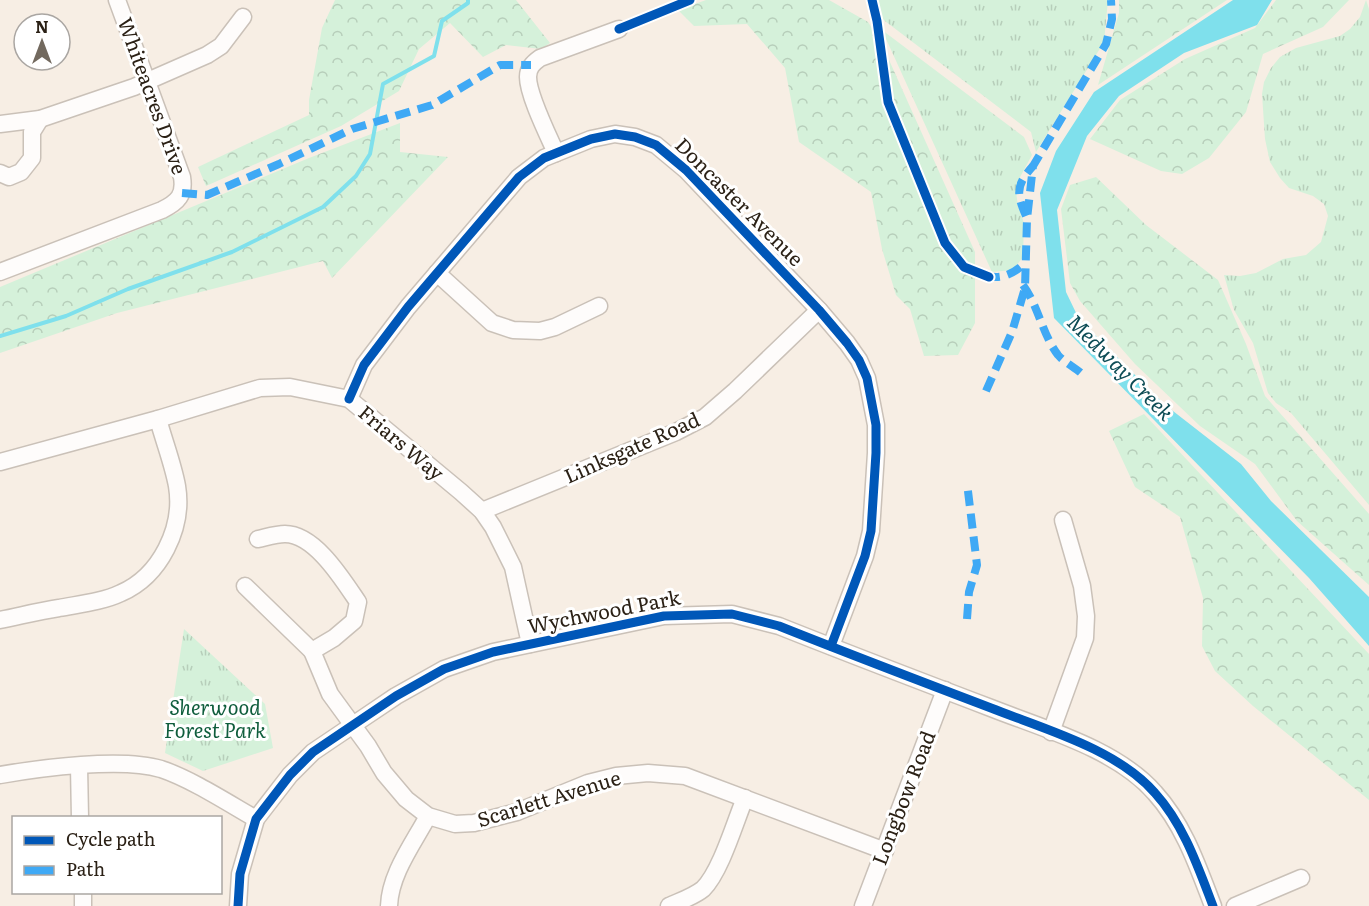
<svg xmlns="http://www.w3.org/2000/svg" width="1369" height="906" font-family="Literata,serif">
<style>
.grass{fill:url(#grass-tufts)}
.forest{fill:url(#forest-crowns)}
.water{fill:#7fe0ec}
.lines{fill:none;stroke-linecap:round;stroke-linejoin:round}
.stream{stroke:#7fe0ec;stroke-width:4}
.minor-casing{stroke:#cac1b8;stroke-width:19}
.minor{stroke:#fefcfb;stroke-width:16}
.quiet{stroke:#3fa9f5;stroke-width:8;stroke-dasharray:15 8;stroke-linecap:butt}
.cycleway-casing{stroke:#fff;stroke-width:13}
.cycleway{stroke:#0057b8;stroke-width:9}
.labels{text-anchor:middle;stroke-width:6;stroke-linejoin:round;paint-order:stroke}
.street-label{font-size:20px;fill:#2b2116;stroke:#fff}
.park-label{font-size:20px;font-style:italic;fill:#0f5d3c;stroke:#fff}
.water-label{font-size:21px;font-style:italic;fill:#0d4c55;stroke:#fff}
</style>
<defs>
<pattern id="grass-tufts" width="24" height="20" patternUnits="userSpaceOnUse" patternTransform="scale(1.5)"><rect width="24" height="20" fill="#d5f1da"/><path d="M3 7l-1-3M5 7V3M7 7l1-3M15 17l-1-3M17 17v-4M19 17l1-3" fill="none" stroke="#b7ceba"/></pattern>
<pattern id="forest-crowns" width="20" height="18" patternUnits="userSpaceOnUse" patternTransform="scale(1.5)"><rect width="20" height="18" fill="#d5f1da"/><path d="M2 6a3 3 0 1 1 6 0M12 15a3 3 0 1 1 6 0" fill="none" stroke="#b7ceba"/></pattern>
</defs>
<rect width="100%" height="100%" fill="#f7eee4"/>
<g class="grass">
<polygon points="878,0 1108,0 1104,42 1036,152 1031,132 881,18"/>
<polygon points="1366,0 1369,9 1369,505 1291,413 1276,403 1268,393 1253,343 1234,310 1224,275 1240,276 1256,273 1283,259 1306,255 1321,242 1328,216 1324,204 1313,196 1289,188 1280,178 1270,162 1265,139 1262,94 1264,82 1271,68 1280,57 1296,48 1340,36 1350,29 1360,17"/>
<polygon points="882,30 1024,137 1032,155 1019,179 1016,192 1018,206 1024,223 1023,257 1013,270 992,272"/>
<polygon points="184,629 265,704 273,748 203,771 165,753"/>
</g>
<g class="forest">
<polygon points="335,0 516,0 550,43 541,49 506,45 483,57 450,23 419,49 399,91 341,126 206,186 198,167 309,115 309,100 322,28"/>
<polygon points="706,0 829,0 868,22 881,42 975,252 975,323 958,355 924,356 910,309 896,295 882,249 871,192 799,142 785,68 747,24 694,26 678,10"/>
<polygon points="1119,0 1227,0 1098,85 1119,13"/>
<polygon points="1276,0 1349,0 1323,27 1263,54 1246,112 1209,158 1182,174 1161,171 1090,139 1120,100 1185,59 1255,28"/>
<polygon points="400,123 400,152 448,157 332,278 323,261 117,313 0,353 0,287 309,158"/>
<polygon points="1096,177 1146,225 1218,280 1246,344 1265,396 1369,514 1369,585 1297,521 1255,464 1200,426 1135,364 1080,301 1070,283 1061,209 1070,185"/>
<polygon points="1144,414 1369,654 1369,800 1253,706 1215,671 1202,646 1203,598 1180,517 1135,487 1109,431"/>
</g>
<polygon class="water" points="1233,0 1272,0 1257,25 1184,53 1119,96 1087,136 1057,210 1066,292 1079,319 1164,404 1241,464 1271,501 1369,597 1369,646 1309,578 1054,318 1040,193 1056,151 1094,92"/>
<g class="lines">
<polyline class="stream" points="0,336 66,316 128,289 232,252 323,207 356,176 370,154 383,84 434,56 442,21 468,3 468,0"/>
<defs>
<g id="minor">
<polyline points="0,124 40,119 134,87 207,55 221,46 243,17"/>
<path d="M556 153C548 135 528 95 528 77 528 68 533 63 540 58L619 29"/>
<polyline points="0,173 9,177 21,172 32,158 32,132 40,119"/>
<path d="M0 272 162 210C178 202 185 195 182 177L117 0"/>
<polyline points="437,273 492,323 513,330 540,331 555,327 599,306"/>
<polyline points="349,399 364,365 408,307 519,177 544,158 591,139 615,134 635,137 656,145 686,170 819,310 847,343 859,360 867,378 876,425 876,453 871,531 865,556 831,646"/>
<polyline points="0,462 158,419 260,388 290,387 349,399 461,492 482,511 493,527 513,567 530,644"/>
<polyline points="482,511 676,432 705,417 735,391 819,310"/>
<path d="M258 539C267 537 277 534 285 534 315 534 343 580 358 602L354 621 334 638 312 651 330 694 368 746 384 773 406 799 428 816 455 824 474 823 517 812 588 783 616 776 648 773 685 776 885 851"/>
<polyline points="245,586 312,651"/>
<path d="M0 620C20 616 39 611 59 608 80 604 102 602 121 593 160 576 184 528 177 486 173 464 164 441 158 419"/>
<polyline points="1051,732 1085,638 1086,616 1082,586 1063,520"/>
<polyline points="79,766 80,818"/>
<path d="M0 775C41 768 122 757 161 769 191 779 228 803 256 819"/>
<polyline points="83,892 83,906"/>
<path d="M238 906 240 874 256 819 290 775 313 752 353 725 396 696 444 669 493 652 664 616 732 614 779 626C849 654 920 681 991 708 1044 729 1117 749 1155 793 1184 825 1198 867 1213 906"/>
<path d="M389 906C390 874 413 844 428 816"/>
<path d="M669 906C680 901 693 897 703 889 721 871 735 822 745 798"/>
<polyline points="863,906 945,690"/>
<polyline points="1235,906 1301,878"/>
</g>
</defs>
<use href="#minor" class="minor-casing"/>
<use href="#minor" class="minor"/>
<g class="quiet">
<polyline points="182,193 207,195 279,164 352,129 432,105 500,65 531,65"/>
<path d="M1026 216C1016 193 1016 185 1033 166"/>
<path d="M985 275C1001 281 1015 273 1026 262"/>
<path d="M1023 285C1039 307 1042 334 1058 355 1064 362 1074 367 1081 373"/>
<polyline points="986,391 1012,332 1025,288 1027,219 1033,166 1106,44 1112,19 1111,0"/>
<polyline points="967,619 969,592 977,565 967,483"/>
</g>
<defs>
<g id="cycleway">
<polyline points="872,0 877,21 888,102 945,243 964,267 989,277"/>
<polyline points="619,29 690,0"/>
<polyline points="349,399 364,365 408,307 519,177 544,158 591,139 615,134 635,137 656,145 686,170 819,310 847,343 859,360 867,378 876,425 876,453 871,531 865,556 831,646"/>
<path d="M238 906 240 874 256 819 290 775 313 752 353 725 396 696 444 669 493 652 664 616 732 614 779 626C849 654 920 681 991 708 1044 729 1117 749 1155 793 1184 825 1198 867 1213 906"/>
</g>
</defs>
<use href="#cycleway" class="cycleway-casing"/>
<use href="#cycleway" class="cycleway"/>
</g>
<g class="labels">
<g class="street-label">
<text transform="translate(152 96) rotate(70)" y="7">Whiteacres Drive</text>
<text transform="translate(739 202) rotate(45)" y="7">Doncaster Avenue</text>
<text transform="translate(401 443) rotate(40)" y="7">Friars Way</text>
<text transform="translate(632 448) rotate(-24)" y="7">Linksgate Road</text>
<text transform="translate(604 612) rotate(-11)" y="7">Wychwood Park</text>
<text transform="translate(904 798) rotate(-69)" y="7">Longbow Road</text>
<text transform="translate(549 799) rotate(-17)" y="7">Scarlett Avenue</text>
</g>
<g class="park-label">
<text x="215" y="715">Sherwood<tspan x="215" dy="23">Forest Park</tspan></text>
</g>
<g class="water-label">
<text transform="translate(1120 368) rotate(45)" y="7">Medway Creek</text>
</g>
</g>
<rect x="12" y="816" width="210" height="78" fill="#ffffff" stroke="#aaa6a2" stroke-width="1.5"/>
<rect x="24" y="836" width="30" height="9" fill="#0057b8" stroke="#aaa6a2" stroke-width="1.5"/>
<text x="66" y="846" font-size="18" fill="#2b2116">Cycle path</text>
<rect x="24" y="866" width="30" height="9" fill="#3fa9f5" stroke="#aaa6a2" stroke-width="1.5"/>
<text x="66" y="876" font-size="18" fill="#2b2116">Path</text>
<g transform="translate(42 42)"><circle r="28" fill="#ffffff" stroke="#aaa6a2" stroke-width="1.5"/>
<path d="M0-4.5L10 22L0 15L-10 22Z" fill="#72695e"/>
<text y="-9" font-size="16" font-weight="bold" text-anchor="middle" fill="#2b2116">N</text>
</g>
</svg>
